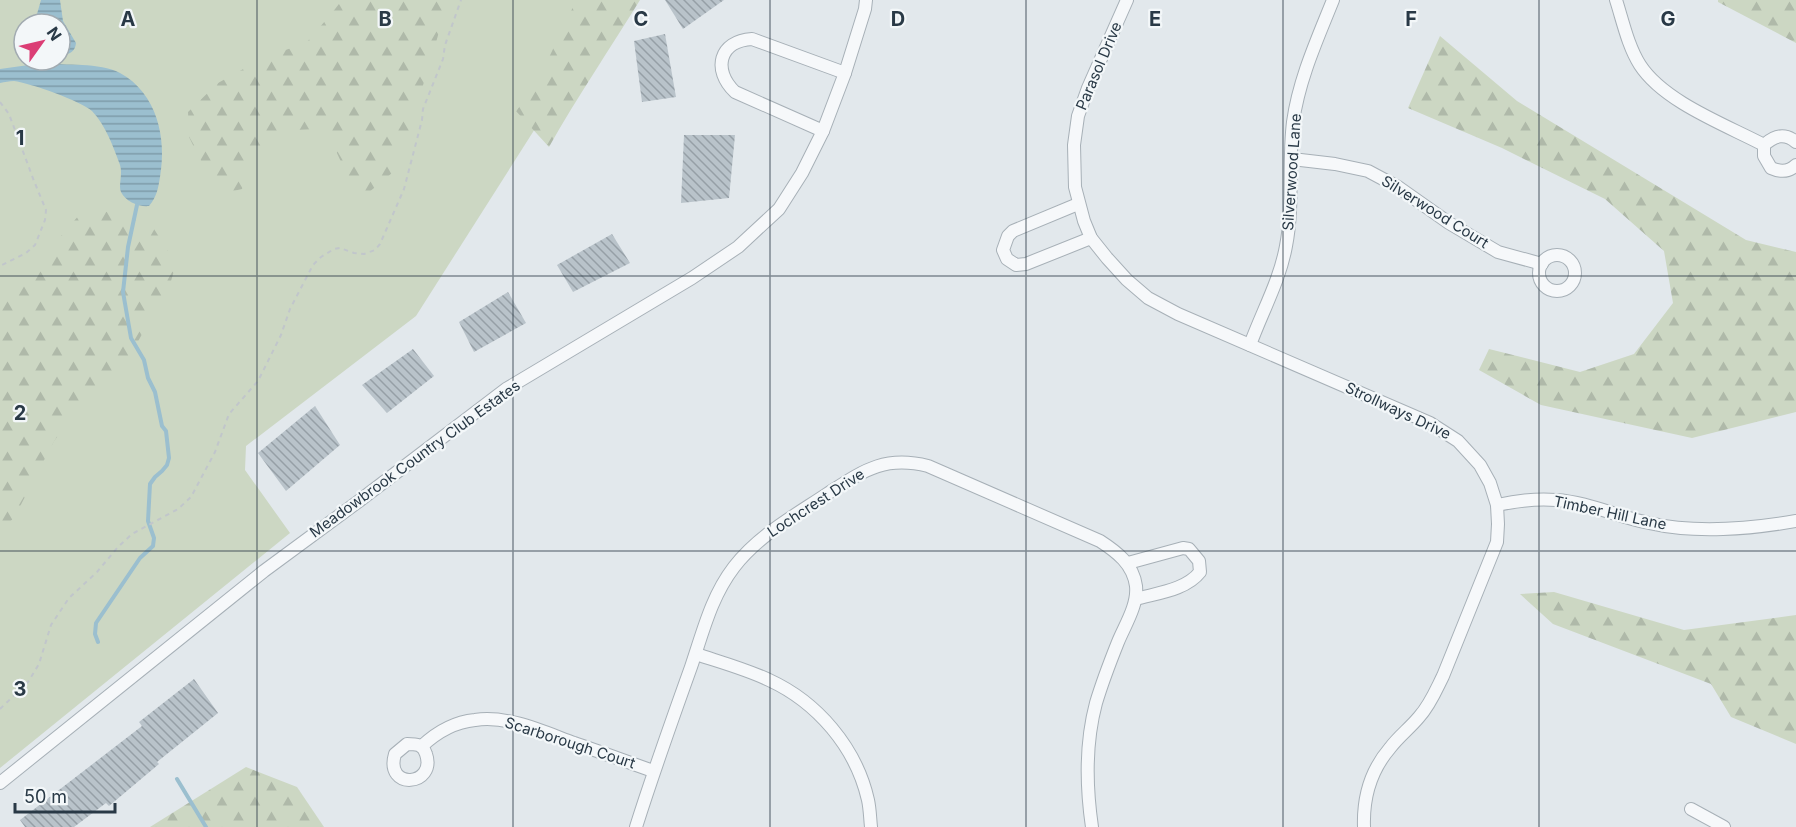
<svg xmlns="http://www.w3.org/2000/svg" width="1796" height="827" font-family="Inter,sans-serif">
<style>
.grass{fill:#ccd7c3;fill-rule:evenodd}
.forest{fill:url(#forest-firs)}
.water{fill:url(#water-rules)}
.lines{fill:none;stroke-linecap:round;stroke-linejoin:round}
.stream{stroke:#9bbfcf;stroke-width:4}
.building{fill:url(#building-back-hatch)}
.minor-casing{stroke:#a7b0b7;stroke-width:14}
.path{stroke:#c1c6cb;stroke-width:2;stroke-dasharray:4.5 4.5;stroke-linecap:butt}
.minor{stroke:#f6f8fa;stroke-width:12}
.grid{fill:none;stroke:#293946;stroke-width:1.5;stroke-opacity:0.55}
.labels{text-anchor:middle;stroke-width:4.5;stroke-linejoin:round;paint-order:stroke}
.street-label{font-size:15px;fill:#293946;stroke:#f3f7f9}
.grid-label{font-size:20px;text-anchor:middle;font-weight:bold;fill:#293946;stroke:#f3f7f9;stroke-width:4.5;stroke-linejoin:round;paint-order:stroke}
</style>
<defs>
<pattern id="forest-firs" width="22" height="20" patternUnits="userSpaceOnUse" patternTransform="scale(1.5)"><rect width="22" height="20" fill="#ccd7c3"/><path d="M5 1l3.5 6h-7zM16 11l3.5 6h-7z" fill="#afb9a9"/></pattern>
<pattern id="water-rules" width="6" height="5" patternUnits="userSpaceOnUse" patternTransform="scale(1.5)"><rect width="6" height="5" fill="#9bbfcf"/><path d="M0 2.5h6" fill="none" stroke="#7e9caa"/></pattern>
<pattern id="building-back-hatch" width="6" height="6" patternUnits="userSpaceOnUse" patternTransform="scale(1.5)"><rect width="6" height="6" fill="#b9c3ca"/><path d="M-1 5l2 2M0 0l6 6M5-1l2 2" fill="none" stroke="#969fa6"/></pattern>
</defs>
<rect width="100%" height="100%" fill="#e2e8ec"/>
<path class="grass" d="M0 0H617L416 316 246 446 245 470 290 533 0 768ZM24 24H60V60H24Z"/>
<g class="forest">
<polygon points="342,0 448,0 433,53 406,140 392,173 362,198 349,179 336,151 317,129 294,130 269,145 250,166 242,189 229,192 206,171 189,137 188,112 218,83 265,57 306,43 332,13"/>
<path d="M579 0H640C610 49 577 97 549 147L516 111 534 89 573 7Z"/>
<polygon points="1718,0 1796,0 1796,43 1718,2"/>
<polygon points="1440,36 1517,101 1746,240 1796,252 1796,412 1692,438 1541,405 1479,370 1489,349 1580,372 1634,354 1673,303 1664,251 1605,199 1502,148 1408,108"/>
<polygon points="115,211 154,229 176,264 166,298 147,325 123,369 87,399 54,441 14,518 0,530 0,299 23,280 80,214"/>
<polygon points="1554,592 1684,630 1796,615 1796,744 1731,717 1711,684 1553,624 1520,594"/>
<polygon points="246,767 297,787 324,827 150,827"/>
</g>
<g class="water">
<path d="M41 0H60L63 21 76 43C75 52 69 56 60 53V24H37V14Z"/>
<path d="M43 63C66 66 99 62 120 73 157 93 167 138 160 177 158 189 157 196 149 206 139 207 126 202 121 192 118 186 123 174 120 165 113 146 106 126 92 111 81 101 30 83 14 81 9 81 5 82 0 83V69Z"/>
</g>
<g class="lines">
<g class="stream">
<polyline points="98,642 95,634 96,623 140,558 153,546 154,538 148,521 150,484 155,477 162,471 167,465 169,458 166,431 162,426 155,392 148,378 144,360 131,338 123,292 128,247 137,205"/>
<polyline points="177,779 206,827"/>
</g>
</g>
<g class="building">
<polygon points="665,0 724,0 683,29"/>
<polygon points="665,34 676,97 642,102 634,41"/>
<polygon points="684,135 735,135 729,198 681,203"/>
<polygon points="612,234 630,263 573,292 557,265"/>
<polygon points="508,292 526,323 474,352 459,322"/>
<polygon points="413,349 434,376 387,413 362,385"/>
<polygon points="315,406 340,445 286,491 258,453"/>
<polygon points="194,679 218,713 157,762 159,764 109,806 106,803 74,827 25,827 20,820 142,726 139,722"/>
</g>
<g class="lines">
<defs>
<g id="minor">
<path d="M1127 0 1088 88 1078 116 1074 145 1075 187 1084 221 1091 238 1107 258 1127 280 1148 298 1178 314 1430 423 1458 441 1480 465 1490 483 1497 505 1498 524 1497 542 1443 676C1436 690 1430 705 1419 717 1410 728 1398 737 1390 748 1371 770 1363 798 1364 827"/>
<path d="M1616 0C1623 22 1628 46 1640 65 1664 102 1726 125 1764 145"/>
<path d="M823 131 735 92C712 70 719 41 752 39L845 73"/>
<path d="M1764 145V156L1771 168C1780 172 1789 172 1796 165"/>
<path d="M1764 145C1775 135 1785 133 1796 142"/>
<polyline points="1292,159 1335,164 1368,171 1398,187 1449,223 1498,252 1542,264"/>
<polyline points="1078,204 1013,231 1008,236 1003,250 1007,259 1016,265 1026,264 1091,238"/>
<circle cx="1557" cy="273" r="18"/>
<path d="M1250 345C1262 312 1280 280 1286 246 1294 205 1288 163 1293 122 1299 79 1317 40 1333 0"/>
<path d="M1497 505C1516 501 1535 498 1556 500 1588 502 1618 517 1649 523 1697 534 1749 529 1796 521"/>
<path d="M1128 563 1183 548 1189 549 1199 561 1200 572C1186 590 1157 593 1136 599"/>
<path d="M696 654C720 662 746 669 769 680 817 702 856 747 868 800 870 809 870 818 871 827"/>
<path d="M407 744C416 744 423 744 426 754 437 786 384 791 395 754Z"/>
<path d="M422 746C437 732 454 722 475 720 508 715 544 732 574 743 601 752 627 762 653 771"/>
<polyline points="0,783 264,571 359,501 506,389 692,278 738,247 779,209 802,173 823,131 845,73 865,9 866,0"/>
<polyline points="1691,809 1724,827"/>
<path d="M636 827C653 773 672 720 691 667 703 632 711 597 734 567 759 535 794 516 827 494 863 471 884 455 928 466L1100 541C1117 552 1133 564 1136 586 1138 605 1125 625 1118 642 1110 662 1102 683 1096 703 1085 744 1086 786 1092 827"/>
</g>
</defs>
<use href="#minor" class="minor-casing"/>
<g class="path">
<polyline points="0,102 9,114 34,181 46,210 45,220 35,245 26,253 0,266"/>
<polyline points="0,709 28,682 39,664 51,625 69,598 97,572 118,547 132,534 178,509 191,497 215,452 229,414 258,381 281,335 290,309 313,265 321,257 334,249 340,248 354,253 364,254 375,250 380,244 404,189 422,120 423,109 443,59 445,45 461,0"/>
</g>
<use href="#minor" class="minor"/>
</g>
<path class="grid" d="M257 0V827M513 0V827M770 0V827M1026 0V827M1283 0V827M1539 0V827M0 276H1796M0 551H1796"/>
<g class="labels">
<g class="street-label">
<text transform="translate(1099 66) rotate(-67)" y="5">Parasol Drive</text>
<text transform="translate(1292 172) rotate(-86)" y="5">Silverwood Lane</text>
<text transform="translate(1435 212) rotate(32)" y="5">Silverwood Court</text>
<text transform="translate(1398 411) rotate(25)" y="5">Strollways Drive</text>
<text transform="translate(415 459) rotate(-36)" y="5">Meadowbrook Country Club Estates</text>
<text transform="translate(816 503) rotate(-33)" y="5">Lochcrest Drive</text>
<text transform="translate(1610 513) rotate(12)" y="5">Timber Hill Lane</text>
<text transform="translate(570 743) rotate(18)" y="5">Scarborough Court</text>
</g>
</g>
<g class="grid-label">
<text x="128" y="26">A</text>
<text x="385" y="26">B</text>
<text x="641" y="26">C</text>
<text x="898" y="26">D</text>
<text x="1155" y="26">E</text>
<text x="1411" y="26">F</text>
<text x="1668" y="26">G</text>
<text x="20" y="145">1</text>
<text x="20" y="420">2</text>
<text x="20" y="696">3</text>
</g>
<g transform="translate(42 42) rotate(56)"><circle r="28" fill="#f3f7f9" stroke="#a2abb1" stroke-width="1.5"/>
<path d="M0-4.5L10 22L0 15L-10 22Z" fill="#db3e75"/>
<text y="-9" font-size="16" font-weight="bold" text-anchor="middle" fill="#293946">N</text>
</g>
<path d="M15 803v9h100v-9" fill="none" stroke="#293946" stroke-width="3"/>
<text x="24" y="803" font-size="18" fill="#293946" stroke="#f3f7f9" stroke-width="4.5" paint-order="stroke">50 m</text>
</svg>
